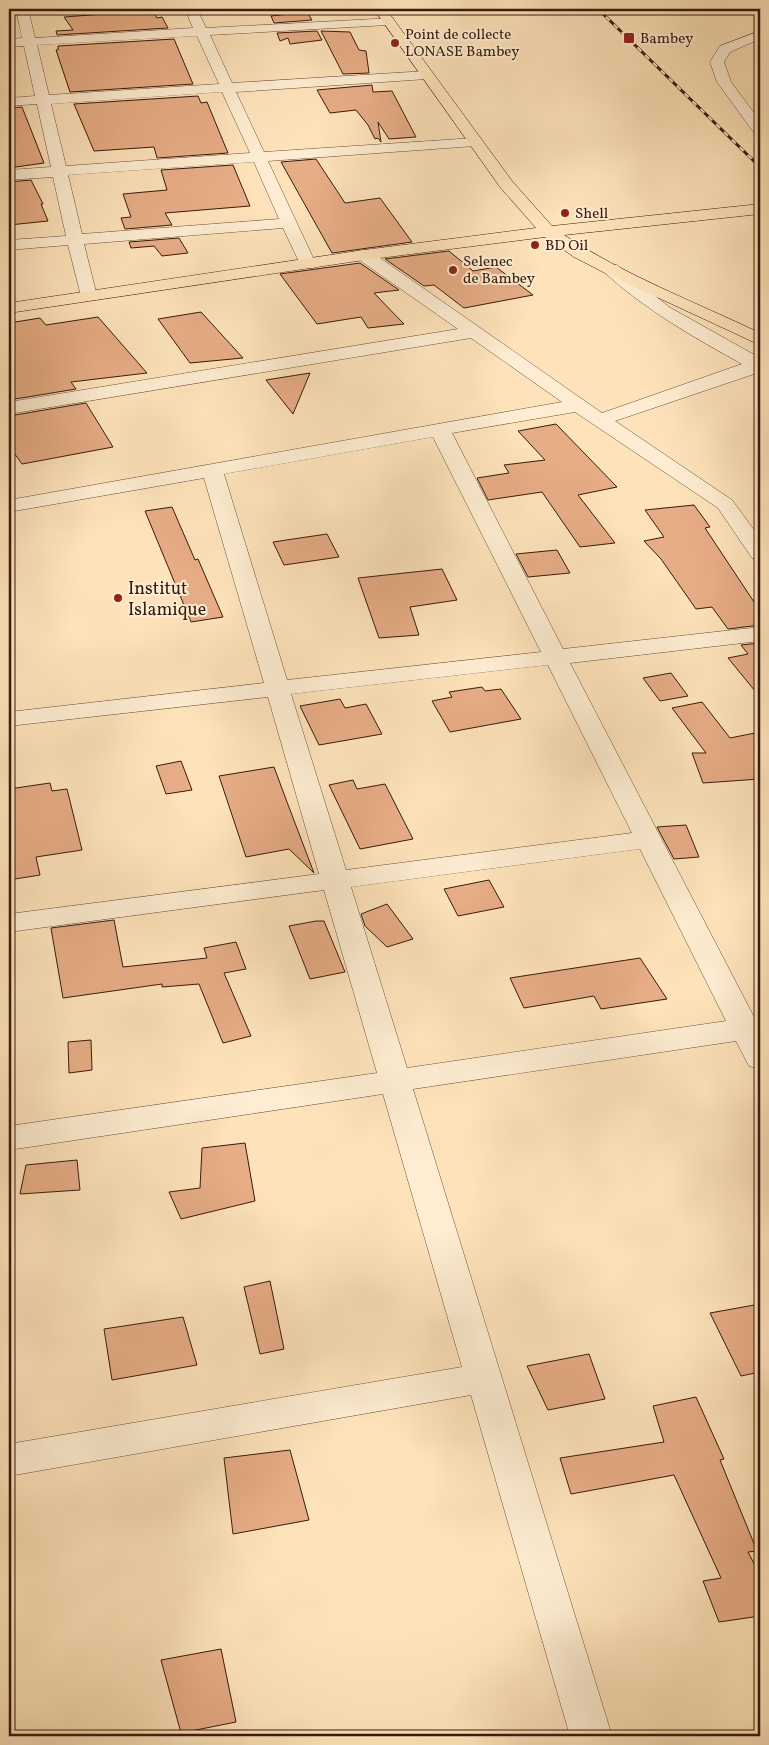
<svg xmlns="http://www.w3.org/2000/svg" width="769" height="1745" font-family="Vollkorn,serif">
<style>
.building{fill:#e7ad86;stroke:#39190c}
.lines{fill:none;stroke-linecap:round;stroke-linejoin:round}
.minor-casing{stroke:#6a4c38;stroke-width:1}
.major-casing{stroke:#39190c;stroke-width:1}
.minor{fill:#feedd2;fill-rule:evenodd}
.major{fill:#fee3ba;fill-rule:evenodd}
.rail-casing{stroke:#39190c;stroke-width:3}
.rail{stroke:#feedd2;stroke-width:2;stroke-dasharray:5.5;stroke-linecap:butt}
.poi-dot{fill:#8f2418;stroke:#feedd2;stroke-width:2}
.labels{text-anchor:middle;stroke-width:4;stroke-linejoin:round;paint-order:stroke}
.far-poi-label{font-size:15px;fill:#39190c;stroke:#feedd2;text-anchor:start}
.poi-label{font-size:18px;fill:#39190c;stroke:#feedd2;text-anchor:start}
</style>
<rect width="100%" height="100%" fill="#fee3ba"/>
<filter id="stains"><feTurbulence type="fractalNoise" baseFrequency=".004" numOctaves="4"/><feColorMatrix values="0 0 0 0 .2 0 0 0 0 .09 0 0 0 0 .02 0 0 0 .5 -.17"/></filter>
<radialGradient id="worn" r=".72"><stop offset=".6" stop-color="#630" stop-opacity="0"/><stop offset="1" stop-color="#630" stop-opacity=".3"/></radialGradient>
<g class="building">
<polygon points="114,9 152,9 157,18 162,17 168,28 57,35 56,31 73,30 64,17 116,13"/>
<polygon points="307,12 312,20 274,23 271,16"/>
<polygon points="317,31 322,40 290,44 288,38 280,41 277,33"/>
<polygon points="321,31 350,32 359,50 366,51 369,73 343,74"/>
<polygon points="174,39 193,84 70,92 56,50 58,50 58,46"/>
<polygon points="372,85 373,92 392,91 416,137 389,139 378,122 381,142 378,138 375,139 368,125 356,110 330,113 317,90"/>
<polygon points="198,96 201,103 207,102 228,153 157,158 154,147 94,151 74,104"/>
<polygon points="22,107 44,163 9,168 9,108"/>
<polygon points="316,159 345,203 380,198 412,242 332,253 281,162"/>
<polygon points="233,165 250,206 165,213 172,225 125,229 121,218 131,217 123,194 167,190 161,170"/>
<polygon points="31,180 43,204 41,204 48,221 9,225 9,182"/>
<polygon points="179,238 188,253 162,256 154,246 131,248 129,242"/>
<polygon points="449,251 473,271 496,267 533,295 464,308 434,285 424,286 385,259"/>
<polygon points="360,263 399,290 374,293 404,324 368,328 361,317 317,324 280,274"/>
<polygon points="201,312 243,358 190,363 158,319"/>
<polygon points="98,317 147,373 71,382 76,389 9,400 9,323 40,318 46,325"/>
<polygon points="310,373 293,414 266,380"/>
<polygon points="86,403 113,447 22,464 9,446 9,416"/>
<polygon points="556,424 617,487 578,495 615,543 580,547 542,492 488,500 477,478 509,473 504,465 545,460 518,431"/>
<polygon points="694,505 710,527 705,528 760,611 760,625 728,629 712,607 696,609 661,559 644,541 664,537 645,510"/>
<polygon points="172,507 195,560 198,559 223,617 191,622 145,511"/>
<polygon points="327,534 339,557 284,565 273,542"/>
<polygon points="557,550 570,573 528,577 516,554"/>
<polygon points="442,569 457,600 410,607 419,635 379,638 358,578"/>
<polygon points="760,643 760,697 728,658 748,654 741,645"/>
<polygon points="671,673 688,696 660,701 643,678"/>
<polygon points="482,687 485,691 501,689 521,719 450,732 432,701 452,697 449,692"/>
<polygon points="340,699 345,708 366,704 382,734 319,745 300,706"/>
<polygon points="702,702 730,738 760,732 760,779 703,783 692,753 706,753 672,708"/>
<polygon points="181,761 192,790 166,794 156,766"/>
<polygon points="274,767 287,802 314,873 289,849 246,857 219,776"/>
<polygon points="353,780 357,789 385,784 413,839 360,849 329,785"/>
<polygon points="50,783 52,791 67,789 82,850 36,857 40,875 9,880 9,789"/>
<polygon points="686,825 699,857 674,859 657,827"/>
<polygon points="489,880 504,907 458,916 444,889"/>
<polygon points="387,904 413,939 387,947 365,926 361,914"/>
<polygon points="114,920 123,967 207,958 204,948 236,942 246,969 224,973 251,1036 223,1043 199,984 162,987 162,984 63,998 51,928"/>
<polygon points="316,921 324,921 345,972 310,979 289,926"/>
<polygon points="640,958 667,999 601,1009 594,996 524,1008 510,978"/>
<polygon points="91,1040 92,1070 69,1073 68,1042"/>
<polygon points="245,1143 255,1201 181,1219 169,1192 200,1188 202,1148"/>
<polygon points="77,1160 80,1190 20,1194 26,1165"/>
<polygon points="270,1281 284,1349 260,1354 244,1287"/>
<polygon points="760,1304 760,1372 741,1376 710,1313"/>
<polygon points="183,1317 197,1365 112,1380 104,1329"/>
<polygon points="589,1354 605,1399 548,1410 527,1366"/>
<polygon points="696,1397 724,1459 720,1460 757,1551 748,1552 760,1575 760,1616 719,1622 703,1581 721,1578 674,1475 571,1494 560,1458 664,1442 653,1406"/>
<polygon points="290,1450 309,1520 233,1534 224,1458"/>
<polygon points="221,1649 236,1722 181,1733 161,1660"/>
</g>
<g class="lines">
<defs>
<g id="minor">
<path d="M16 9H28L35 38 193 28 185 9H197L206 28 393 18 394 21 393 24 388 25 210 35 232 83 427 71 434 75 427 79 236 92 264 152 475 138 482 142 475 146 268 161 316 264 314 268H302L283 228 84 244 97 296 94 300H82L68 245 9 250V240L66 236 53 177 9 180V170L51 167 37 104 9 106V98L35 96 24 46 9 47V39L22 38ZM197 36 219 84 49 95 37 45ZM222 92 250 153 66 166 51 104ZM254 162 279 219 82 234 68 175Z"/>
<polygon points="760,31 760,39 730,52 724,62 731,82 760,121 760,135 755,134 717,82 710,62 720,46"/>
<path d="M364 250 370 251 602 413 742 364C693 337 646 310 605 273L602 269 605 265H617L669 307 760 358V372L615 421 732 500 760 538V560L752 558 718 508 575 412 452 433 563 649 760 627V641L570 663 754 1017H760V1069L749 1066 736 1041 413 1089 612 1736H570L471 1395 9 1476V1444L462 1367 383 1094 9 1150V1126L377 1073 324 890 9 932V914L319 874 268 697 9 726V712L264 683 204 478 9 512V500L562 402 471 338 9 414V402L458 329 358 259 356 255 358 251ZM433 437 541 652 287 680 224 474ZM548 665 632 833 346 870 291 694ZM640 849 726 1021 407 1068 351 887Z"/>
</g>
<path id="major" d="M374 9H386L512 181 552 226 760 204V214L564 235C624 275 695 302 760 333V345L605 273 574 257 545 237 364 260 9 313V303L364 250 536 228 500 187Z"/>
</defs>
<use href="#minor" class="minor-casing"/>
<use href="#major" class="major-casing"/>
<use href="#minor" class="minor"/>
<use href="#major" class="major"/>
<defs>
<polyline id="rail" points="598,9 760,167"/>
</defs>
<use href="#rail" class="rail-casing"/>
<use href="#rail" class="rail"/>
</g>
<g class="poi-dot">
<rect x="623" y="32" width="12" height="12" rx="2.5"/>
<circle cx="395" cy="43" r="5"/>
<circle cx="565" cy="213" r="5"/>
<circle cx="535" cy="245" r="5"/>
<circle cx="453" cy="270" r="5"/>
<circle cx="118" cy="598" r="5"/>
</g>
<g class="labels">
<g class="far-poi-label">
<text x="405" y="39">Point de collecte<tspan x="405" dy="17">LONASE Bambey</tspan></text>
<text x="640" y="43">Bambey</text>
<text x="575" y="218">Shell</text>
<text x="545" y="250">BD Oil</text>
<text x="463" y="266">Selenec<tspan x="463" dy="17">de Bambey</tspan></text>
</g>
<g class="poi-label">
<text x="128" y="594">Institut<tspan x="128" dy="21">Islamique</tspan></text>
</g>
</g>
<rect width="769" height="1745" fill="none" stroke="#fee3ba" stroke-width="30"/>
<rect x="10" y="10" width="749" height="1725" fill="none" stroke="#39190c" stroke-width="2.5"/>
<rect x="15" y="15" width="739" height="1715" fill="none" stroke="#39190c"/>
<rect width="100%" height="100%" filter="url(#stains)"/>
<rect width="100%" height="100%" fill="url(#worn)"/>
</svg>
